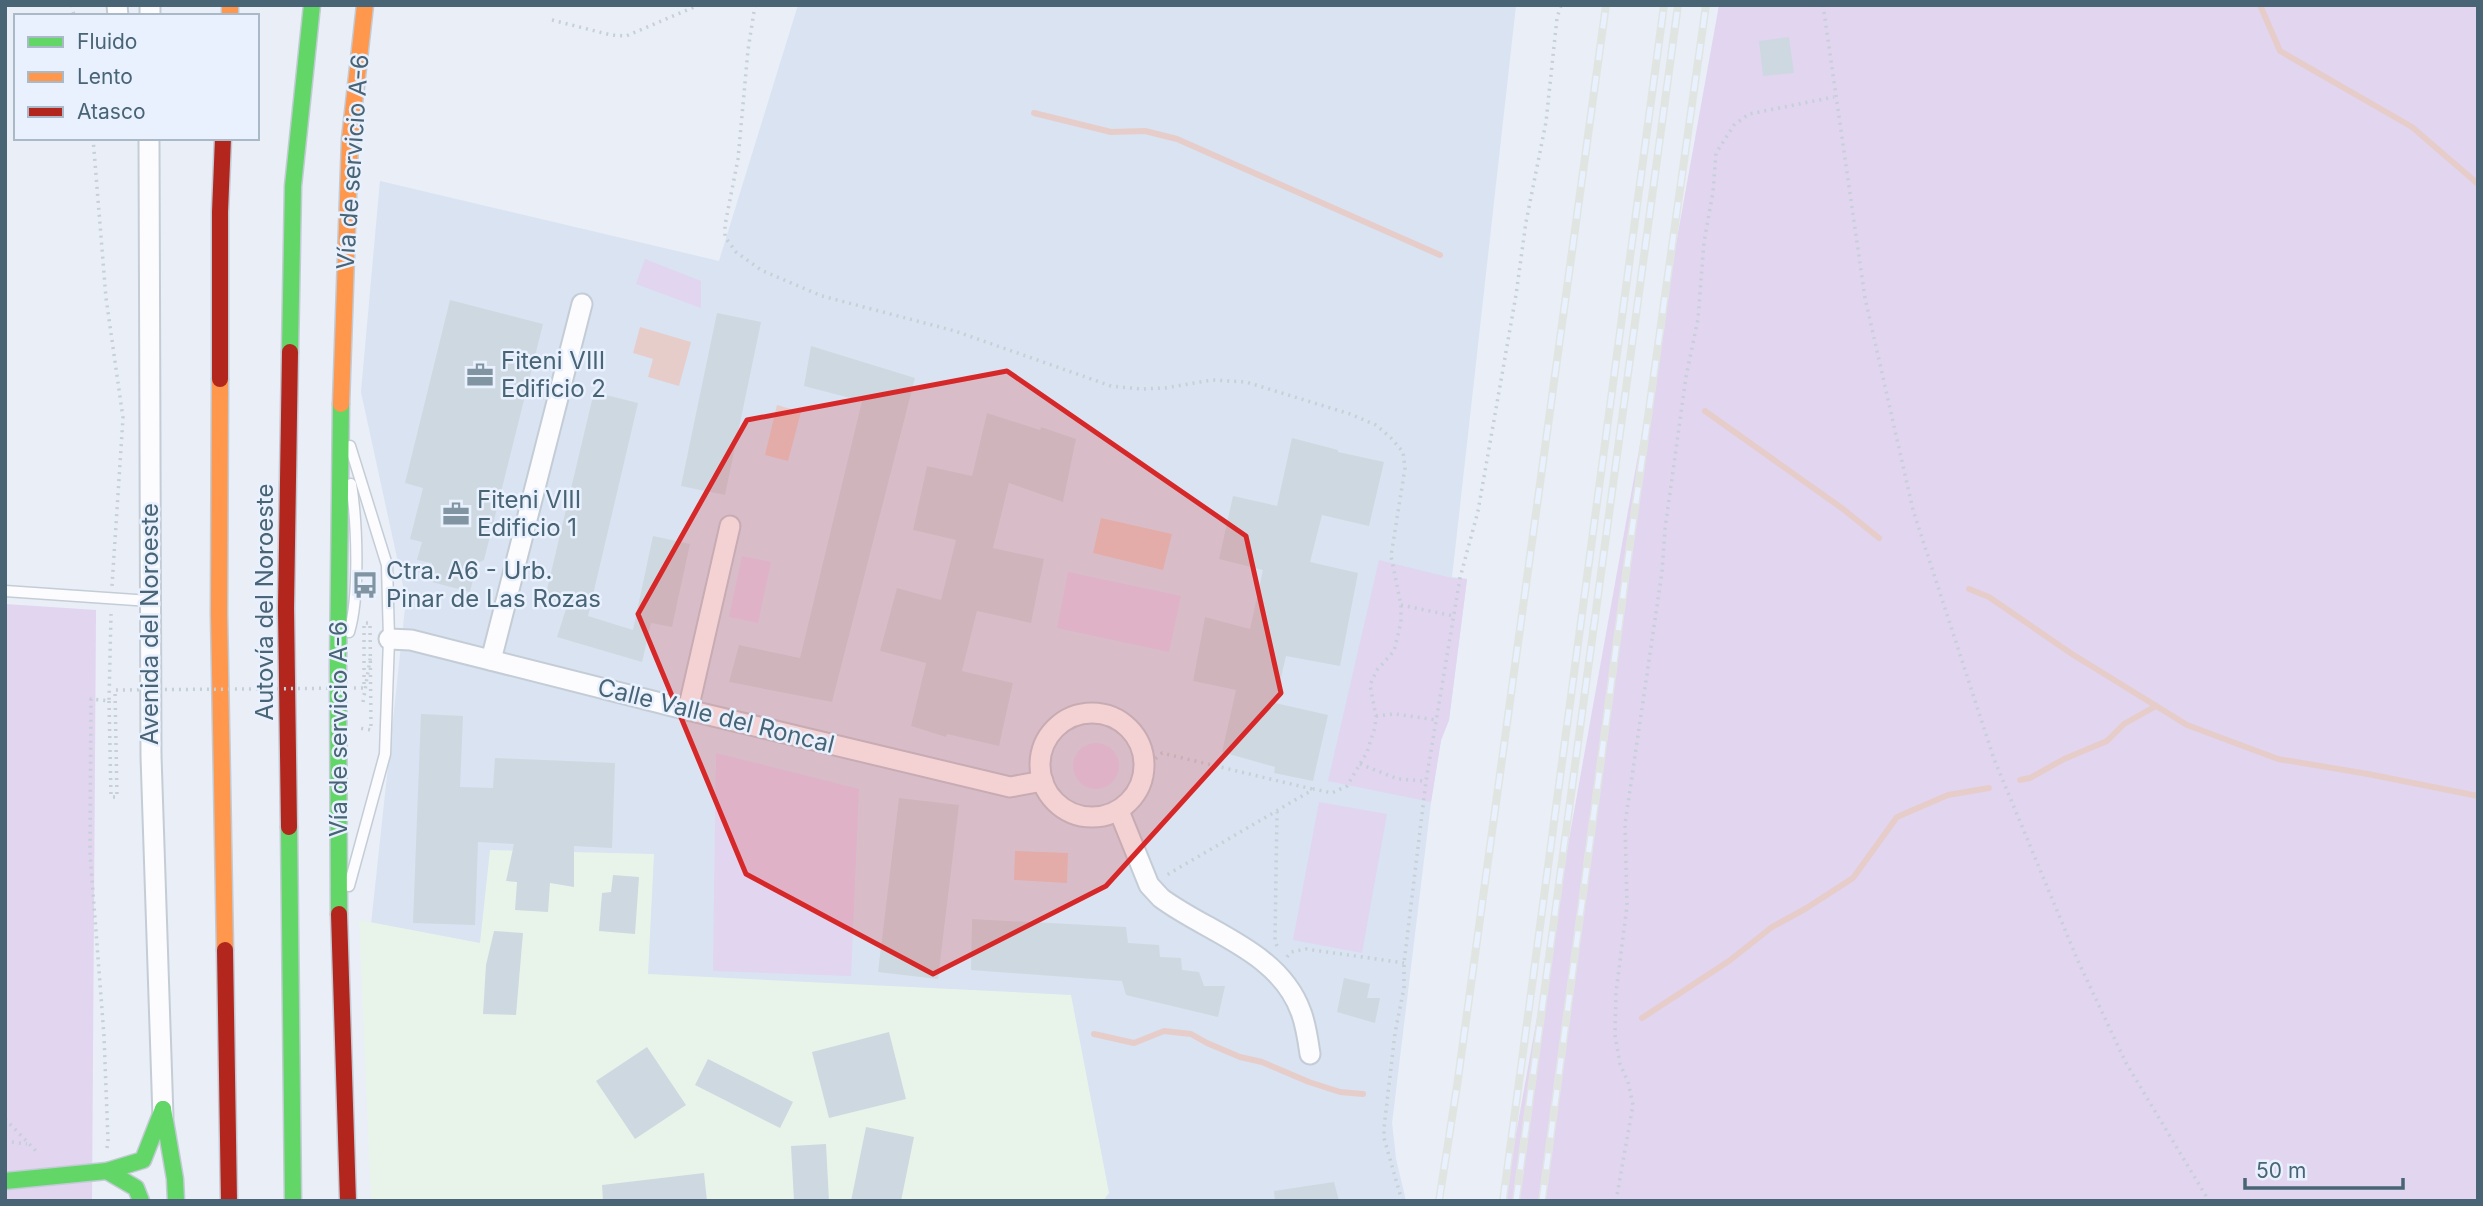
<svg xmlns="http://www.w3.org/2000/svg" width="2483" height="1206" font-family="Inter,sans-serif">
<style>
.residential{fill:#d9e3f2}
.education{fill:#e8f4ea}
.green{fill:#e1d5f0}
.water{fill:#e7cdca}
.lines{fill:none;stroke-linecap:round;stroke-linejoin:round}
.stream{stroke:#e7cdca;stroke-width:6}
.building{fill:#ced8e1}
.lane-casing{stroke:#c4cdd6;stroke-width:13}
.street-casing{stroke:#c4cdd6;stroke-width:23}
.fast-casing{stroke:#c2cbd5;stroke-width:19}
.slow-casing{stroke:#c2cbd5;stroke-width:19}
.jam-casing{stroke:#c2cbd5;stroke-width:19}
.path{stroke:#c6d0d6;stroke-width:3.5;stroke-dasharray:2 5;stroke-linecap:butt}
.lane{stroke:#fcfcfe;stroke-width:10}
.street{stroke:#fcfcfe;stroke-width:19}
.fast{stroke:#63d668;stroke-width:16}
.slow{stroke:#ff974d;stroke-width:16}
.jam{stroke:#b3261e;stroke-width:16}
.rail-casing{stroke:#e1e5e2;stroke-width:8}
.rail{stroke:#e9f1ff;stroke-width:5;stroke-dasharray:16;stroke-linecap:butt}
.path-bridge{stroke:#c6d0d6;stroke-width:3.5;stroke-dasharray:2 5;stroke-linecap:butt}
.marked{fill:#d62828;fill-opacity:0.2;stroke:#d62828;stroke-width:5;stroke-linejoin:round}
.labels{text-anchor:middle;stroke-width:5;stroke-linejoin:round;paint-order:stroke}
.street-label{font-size:24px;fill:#486475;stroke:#e9f1ff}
.poi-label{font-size:24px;fill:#486475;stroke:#e9f1ff;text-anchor:start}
</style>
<rect width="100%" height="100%" fill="#e9eef7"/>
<polygon class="residential" points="798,5 1516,5 1452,577 1467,579 1449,720 1441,740 1431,802 1392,1123 1396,1159 1406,1201 372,1201 370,934 406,599 361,392 380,181 719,261"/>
<polygon class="education" points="490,850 654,854 648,974 1071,995 1109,1193 1103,1201 371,1201 359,920 480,943"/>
<g class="green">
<polygon points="1719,5 2478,5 2478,1201 1504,1201"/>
<polygon points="645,259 701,281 701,308 636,284"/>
<polygon points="742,556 771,562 758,623 729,617"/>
<polygon points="1379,560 1452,578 1467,579 1449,720 1441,740 1431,802 1328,781"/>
<polygon points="1068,572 1181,596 1169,652 1057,628"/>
<polygon points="5,604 96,610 92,1201 5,1201"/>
<circle cx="1096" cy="766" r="23"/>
<polygon points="716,753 859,789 851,976 713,971"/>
<polygon points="1319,802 1387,814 1362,953 1293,940"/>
</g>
<g class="water">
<polygon points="640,327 691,342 679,386 648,377 653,359 633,353"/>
<polygon points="777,405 801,412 788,461 765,455"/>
<polygon points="1101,518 1172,534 1163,570 1093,553"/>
<polygon points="1015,851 1068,853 1067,883 1014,880"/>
</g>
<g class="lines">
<g class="stream">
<polyline points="2260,5 2280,51 2412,127 2478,184"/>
<polyline points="1034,113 1111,132 1145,131 1177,139 1440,255"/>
<polyline points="1705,411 1843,509 1879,538"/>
<polyline points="1969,589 1989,597 2072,654 2187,725 2278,759 2368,774 2478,796"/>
<polyline points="2020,780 2030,778 2064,759 2107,741 2124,724 2156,706"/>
<polyline points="1642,1018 1729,961 1772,927 1805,909 1853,878 1897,817 1948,795 1989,788"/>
<polyline points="1094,1034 1134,1043 1164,1031 1191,1034 1207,1043 1240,1057 1262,1062 1309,1082 1340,1092 1363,1094"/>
</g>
</g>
<g class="building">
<polygon points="1789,37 1794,73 1763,76 1759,41"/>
<polygon points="450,300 543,324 484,560 477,563 470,592 428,581 432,563 417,560 422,542 410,539 423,488 405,483"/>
<polygon points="717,313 761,322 725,495 681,486"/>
<polygon points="811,346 915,378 832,702 729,682 739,645 800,658 862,401 804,386"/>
<polygon points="594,392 638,403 588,616 633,630 653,536 690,544 672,627 651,623 642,662 557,637 568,603 545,598"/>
<polygon points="987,413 1040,430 1041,427 1076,439 1063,502 1009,483 993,548 1044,559 1031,623 977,611 962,671 1013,683 999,746 947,734 946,737 911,726 926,663 880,651 897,588 941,600 956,540 913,530 927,466 972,476"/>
<polygon points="1292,438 1338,450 1338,452 1384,462 1369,526 1322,515 1310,562 1358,573 1340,666 1286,656 1275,703 1328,715 1313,781 1274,773 1275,767 1222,752 1236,690 1193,681 1205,617 1250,629 1263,570 1219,559 1233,496 1277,506"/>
<polygon points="421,714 463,716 460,787 493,788 495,758 615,763 612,848 574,846 574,887 550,883 548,912 515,910 517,882 506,881 514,844 478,842 475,925 413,923"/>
<polygon points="899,798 959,805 938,979 878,972"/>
<polygon points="613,875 639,877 635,934 599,931 602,893 611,892"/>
<polygon points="972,919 1126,927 1128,943 1159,945 1160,957 1181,958 1182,970 1199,972 1204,986 1225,986 1218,1017 1126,995 1122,981 971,970"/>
<polygon points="494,931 523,933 516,1015 483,1014 486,965"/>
<polygon points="1344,978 1370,984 1367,998 1380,998 1375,1023 1337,1012"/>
<polygon points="889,1032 906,1099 829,1118 812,1052"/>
<polygon points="647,1047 686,1105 635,1139 596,1081"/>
<polygon points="708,1059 793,1102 780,1128 695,1085"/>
<polygon points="866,1127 914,1137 901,1201 851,1201"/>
<polygon points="826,1144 829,1201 794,1201 791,1146"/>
<polygon points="704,1173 707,1201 603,1201 602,1185"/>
<polygon points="1334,1182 1339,1201 1275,1201 1274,1191"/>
</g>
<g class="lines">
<defs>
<g id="lane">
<polyline points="5,591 150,601"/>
<path d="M349 632C360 596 357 521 351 484"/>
<polyline points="349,886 385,754 389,639 387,565 350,446"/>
</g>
<g id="street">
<polyline points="117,5 118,16"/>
<polyline points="150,16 150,5"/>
<polyline points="149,138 151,756 163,1117"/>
<polyline points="389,639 411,640 688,710 1010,787 1043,781"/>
<polyline points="491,660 582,304"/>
<polyline points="688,710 730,526"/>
<circle cx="1092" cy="765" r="52"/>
<path d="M1119 811 1149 885 1161 898C1208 933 1279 951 1301 1012 1306 1025 1308 1040 1310 1054"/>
</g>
<g id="fast">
<polyline points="290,352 293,186 312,5"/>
<polyline points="289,827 293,1201"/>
<polyline points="339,914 338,666 341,404"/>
<polyline points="163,1109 175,1179 176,1201"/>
<polyline points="107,1171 136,1188 141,1201"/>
<polyline points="5,1181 107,1171 143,1160 163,1109"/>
</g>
<g id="slow">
<polyline points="230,5 230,16"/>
<polyline points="220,379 219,614 225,950"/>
<polyline points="341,404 350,139 365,5"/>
</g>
<g id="jam">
<polyline points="220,379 220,212 223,138"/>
<polyline points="289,827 286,608 290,352"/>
<polyline points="339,914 348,1201"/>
<polyline points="225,950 229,1201"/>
</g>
</defs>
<use href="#lane" class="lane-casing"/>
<use href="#street" class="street-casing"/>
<use href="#fast" class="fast-casing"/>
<use href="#slow" class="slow-casing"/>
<use href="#jam" class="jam-casing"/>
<g class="path">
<polyline points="72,5 74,16"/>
<polyline points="755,5 748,50 738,159 725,225 725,237 736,252 761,270 822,296 955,331 1111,386 1141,389 1165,388 1212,380 1246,382 1350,414 1376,425 1391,438 1403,452 1405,468 1391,556 1401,605 1401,622 1394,651 1377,670 1370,685 1376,716 1375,727 1367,752 1347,786 1332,793 1314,789 1165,876"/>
<polyline points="1823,5 1865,298 1913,510 1994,759 2078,961 2126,1063 2209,1201"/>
<polyline points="552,20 611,35 626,36 699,5"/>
<polyline points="93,138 106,298 123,418 112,586"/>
<polyline points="1401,605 1454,616"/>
<polyline points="363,702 371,654"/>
<polyline points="1376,716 1395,714 1436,720"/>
<polyline points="1360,764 1398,779 1425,781"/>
<polyline points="1145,768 1162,753 1312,789"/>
<polyline points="1277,946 1275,941 1277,812"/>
<polyline points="1287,957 1291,952 1306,949 1404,963"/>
<polyline points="5,1119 38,1153"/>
<polyline points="5,1141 27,1144"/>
<polyline points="107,1148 108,1141 104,1036 90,853 91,699 109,701 111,614"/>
<polyline points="1402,1201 1384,1138 1384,1128 1395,1033 1404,988 1404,963 1426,781 1460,578 1478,511 1516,295 1526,222 1546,122 1557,18 1561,5"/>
<polyline points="1616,1201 1633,1105 1628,1082 1620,1064 1615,1035 1616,992 1627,906 1625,824 1662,572 1665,529 1686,377 1698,319 1704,242 1713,192 1716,153 1734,125 1749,114 1834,97"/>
</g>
<use href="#lane" class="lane"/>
<use href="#street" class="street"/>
<use href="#fast" class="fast"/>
<use href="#slow" class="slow"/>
<use href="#jam" class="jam"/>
<defs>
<g id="rail">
<polyline points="1439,1201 1457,1086 1606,5"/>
<polyline points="1503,1201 1664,5"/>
<polyline points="1516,1201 1678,5"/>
<polyline points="1542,1201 1626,573 1706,5"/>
</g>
</defs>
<use href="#rail" class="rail-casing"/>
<use href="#rail" class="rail"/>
<polyline class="path-bridge" points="109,701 111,797 117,797 115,690 364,688 364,623 370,623 371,730 359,728"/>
</g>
<path class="marked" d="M1007 371 1246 536 1281 693 1106 886 933 974 746 874 638 614 747 420Z"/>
<defs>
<symbol id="office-bare" viewBox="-9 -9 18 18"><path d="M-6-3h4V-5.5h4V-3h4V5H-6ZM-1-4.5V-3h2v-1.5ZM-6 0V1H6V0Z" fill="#8094a2" stroke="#e9f1ff" stroke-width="2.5" paint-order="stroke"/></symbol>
<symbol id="bus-bare" viewBox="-9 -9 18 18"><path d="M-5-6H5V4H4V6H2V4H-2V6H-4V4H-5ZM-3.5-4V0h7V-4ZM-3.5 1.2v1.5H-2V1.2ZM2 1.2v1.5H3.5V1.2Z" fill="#8094a2" stroke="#e9f1ff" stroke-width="2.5" paint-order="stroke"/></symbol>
</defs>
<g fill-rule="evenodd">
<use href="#office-bare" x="461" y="356" width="38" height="38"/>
<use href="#office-bare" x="437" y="495" width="38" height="38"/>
<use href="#bus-bare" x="346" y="566" width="38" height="38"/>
</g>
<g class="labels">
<g class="street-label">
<text transform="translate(353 162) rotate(-86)" y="8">Vía de servicio A-6</text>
<text transform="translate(265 602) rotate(-90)" y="8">Autovía del Noroeste</text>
<text transform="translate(150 624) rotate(-90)" y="8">Avenida del Noroeste</text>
<text transform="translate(716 716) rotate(14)" y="8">Calle Valle del Roncal</text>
<text transform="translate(339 729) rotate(-90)" y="8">Vía de servicio A-6</text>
</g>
<g class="poi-label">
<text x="501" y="369">Fiteni VIII<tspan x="501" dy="28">Edificio 2</tspan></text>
<text x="477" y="508">Fiteni VIII<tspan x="477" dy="28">Edificio 1</tspan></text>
<text x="386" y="579">Ctra. A6 - Urb.<tspan x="386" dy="28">Pinar de Las Rozas</tspan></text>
</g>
</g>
<rect width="2483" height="1206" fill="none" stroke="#486475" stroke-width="14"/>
<rect x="14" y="14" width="245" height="126" fill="#e9f1ff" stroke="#a9b9c8" stroke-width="2"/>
<rect x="28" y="37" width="35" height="10" fill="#63d668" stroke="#a9b9c8" stroke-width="2"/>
<text x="77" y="49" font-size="21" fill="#486475">Fluido</text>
<rect x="28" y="72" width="35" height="10" fill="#ff974d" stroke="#a9b9c8" stroke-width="2"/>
<text x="77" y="84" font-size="21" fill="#486475">Lento</text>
<rect x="28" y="107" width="35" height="10" fill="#b3261e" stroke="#a9b9c8" stroke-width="2"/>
<text x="77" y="119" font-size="21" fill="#486475">Atasco</text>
<path d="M2245 1178v10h158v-10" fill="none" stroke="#486475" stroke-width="3.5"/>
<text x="2256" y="1178" font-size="21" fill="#486475" stroke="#e9f1ff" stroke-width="5" paint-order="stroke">50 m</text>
</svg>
